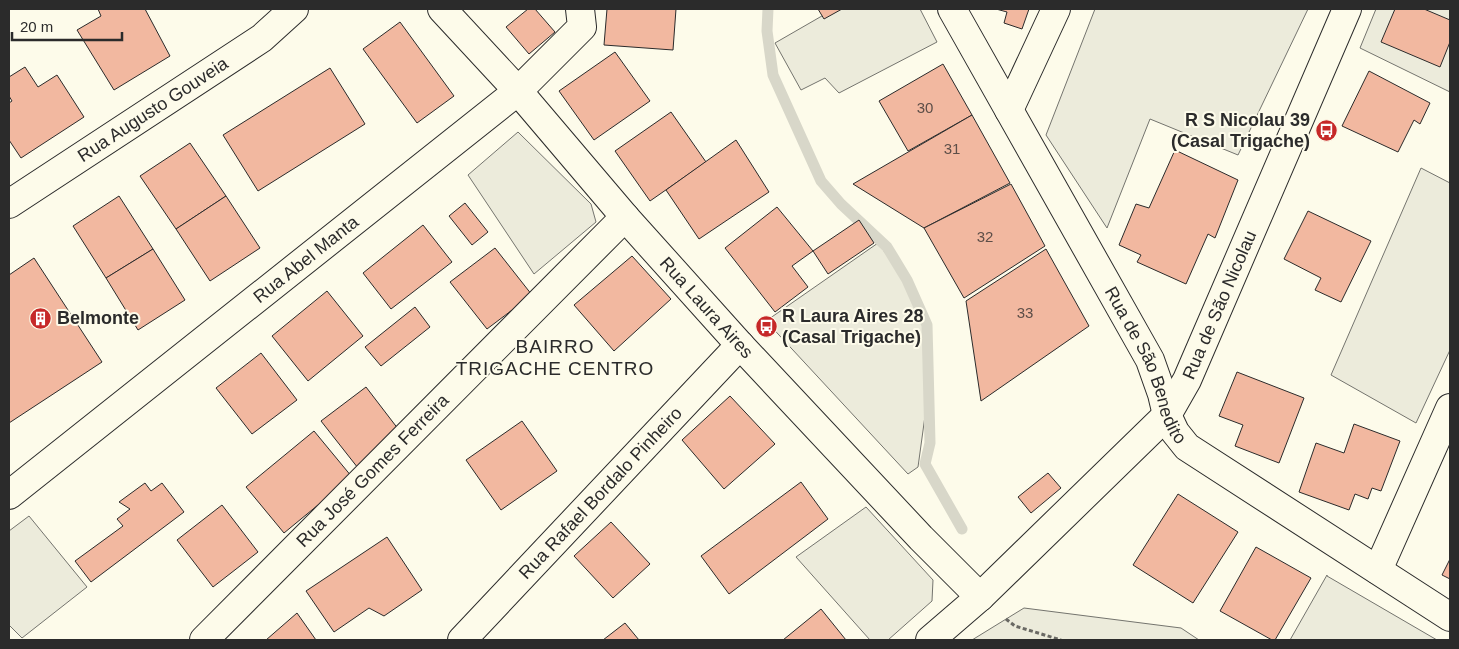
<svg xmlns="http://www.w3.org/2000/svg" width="1459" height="649" font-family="Helvetica,sans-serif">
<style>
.green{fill:#ecebdb;stroke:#74746e}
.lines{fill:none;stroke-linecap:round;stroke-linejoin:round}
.stream{stroke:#d8d7c9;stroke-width:11}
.building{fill:#f2b8a0;stroke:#2b2b2b}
.street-casing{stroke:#2b2b2b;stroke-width:30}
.secondary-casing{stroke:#2b2b2b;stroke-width:30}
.path{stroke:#6a6964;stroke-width:3;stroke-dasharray:4 2.5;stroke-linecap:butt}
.street{stroke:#fdfbea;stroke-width:28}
.secondary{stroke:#fdfbea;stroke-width:28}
.labels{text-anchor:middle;stroke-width:4;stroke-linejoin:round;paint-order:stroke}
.number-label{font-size:15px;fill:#5d4e48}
.street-label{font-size:18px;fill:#2b2b2b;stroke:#fdfbea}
.poi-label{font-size:18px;font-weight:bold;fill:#2b2b2b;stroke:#fdfbea;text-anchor:start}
.neighbourhood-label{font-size:19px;letter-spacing:1px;fill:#2b2b2b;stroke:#fdfbea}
</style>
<rect width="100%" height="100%" fill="#fdfbea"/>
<g class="green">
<polygon points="834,9 920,9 937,42 839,93 825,78 801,90 775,43"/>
<polygon points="1095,9 1308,9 1238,155 1150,119 1107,228 1046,135"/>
<polygon points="1376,9 1450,9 1450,92 1360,48"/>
<polygon points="518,132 591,204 596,222 534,274 468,175"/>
<polygon points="1421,168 1450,183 1450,350 1416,423 1331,375"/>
<polygon points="878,243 902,275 922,315 927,373 925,416 918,467 908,474 766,321"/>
<polygon points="866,507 933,580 932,601 888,640 870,640 796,557"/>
<polygon points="29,516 87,587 22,638 9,625 9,531"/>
<polygon points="1327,575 1327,576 1437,640 1290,640"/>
<polygon points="1024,608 1181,628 1199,640 972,640"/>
</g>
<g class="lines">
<polyline class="stream" points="768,9 767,31 773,75 821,181 841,204 887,247 907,280 927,325 930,443 925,464 962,529"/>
</g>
<g class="building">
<polygon points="98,9 145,9 170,56 114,90 77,30 101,16"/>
<polygon points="528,9 535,9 555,32 529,54 506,27"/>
<polygon points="607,9 676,9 673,50 604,45"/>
<polygon points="818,9 842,9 824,19"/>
<polygon points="996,9 1029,9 1022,29 1004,23 1007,12"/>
<polygon points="1395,9 1424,9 1450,20 1450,42 1440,67 1381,42"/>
<polygon points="400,22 454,96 417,123 363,49"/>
<polygon points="615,52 650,101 594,140 559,91"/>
<polygon points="943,64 972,115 908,151 879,101"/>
<polygon points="25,67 38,87 57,75 84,117 21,158 9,140 9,103 12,101 9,96 9,77"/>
<polygon points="330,68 365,124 258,191 223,135"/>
<polygon points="1369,71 1430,103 1420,124 1414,120 1398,152 1342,126"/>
<polygon points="671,112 706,162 650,201 615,151"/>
<polygon points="972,115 1010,183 924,228 853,184"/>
<polygon points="736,140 769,192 699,239 666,190"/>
<polygon points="190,143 226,196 176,229 140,176"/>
<polygon points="1175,150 1238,180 1215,238 1208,234 1186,284 1137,262 1141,255 1119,245 1136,204 1149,208"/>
<polygon points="1011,184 1045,246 964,298 924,228"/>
<polygon points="119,196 153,249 106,278 73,226"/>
<polygon points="226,196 260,248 210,281 176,229"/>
<polygon points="465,203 488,232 472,245 449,216"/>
<polygon points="777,207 813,251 792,266 808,287 775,312 725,248"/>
<polygon points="1308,211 1371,241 1341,302 1315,290 1321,278 1284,259"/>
<polygon points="859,220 874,243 828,274 813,251"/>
<polygon points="423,225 452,262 391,309 363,273"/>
<polygon points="495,248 532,295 487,329 450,282"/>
<polygon points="153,249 185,300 138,330 106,278"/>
<polygon points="1046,249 1089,326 981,401 966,301"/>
<polygon points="632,256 671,299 614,351 574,305"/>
<polygon points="34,258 102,362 9,423 9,275"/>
<polygon points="327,291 363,336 308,381 272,336"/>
<polygon points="415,307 430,327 381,366 365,347"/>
<polygon points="261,353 297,400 252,434 216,388"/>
<polygon points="1237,372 1304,398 1279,463 1235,446 1243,425 1219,416"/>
<polygon points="366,387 402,434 358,468 321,421"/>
<polygon points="730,396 775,444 724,489 682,440"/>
<polygon points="522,421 557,471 501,510 466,460"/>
<polygon points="1354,424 1400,441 1381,491 1372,488 1368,499 1355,494 1349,510 1299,492 1316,443 1344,453"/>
<polygon points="314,431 352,477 284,533 246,487"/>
<polygon points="1048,473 1061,488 1031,513 1018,497"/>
<polygon points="801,482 828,519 729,594 701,556"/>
<polygon points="145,483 151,491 162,483 184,512 91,582 75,561 123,526 117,519 130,509 119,502"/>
<polygon points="1178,494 1238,532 1193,603 1133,565"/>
<polygon points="222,505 258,552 213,587 177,540"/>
<polygon points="611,522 650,564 613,598 574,556"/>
<polygon points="387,537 422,590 384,616 369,608 334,632 306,591"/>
<polygon points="1256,547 1311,578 1275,640 1272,640 1220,611"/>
<polygon points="1450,559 1450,579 1442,575"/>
<polygon points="821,609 846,640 783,640"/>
<polygon points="297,613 316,640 266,640"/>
<polygon points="625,623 639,640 603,640"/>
</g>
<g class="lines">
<defs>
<g id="street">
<path id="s1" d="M442 9 518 91 625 217 740 345 921 538 980 597"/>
<path id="s2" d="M952 9 1150 360 1162 394 1167 415 1175 432 1187 447 1450 617"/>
<polyline points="1009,110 1056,9"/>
<path id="s3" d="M9 495 518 91 582 27 580 9"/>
<polyline points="1378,570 1450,408"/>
<path id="s4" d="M204 640 625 217"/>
<path id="s5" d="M462 640 740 345"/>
<path id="s6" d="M930 640 980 597 1167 415 1187 380 1347 9"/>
</g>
<g id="secondary">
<path id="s7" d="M9 204 262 38 294 9"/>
</g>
</defs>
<use href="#street" class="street-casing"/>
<use href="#secondary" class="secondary-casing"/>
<polyline class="path" points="1006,619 1015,626 1061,640"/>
<use href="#street" class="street"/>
<use href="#secondary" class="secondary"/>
</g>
<defs>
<symbol id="bus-disc" viewBox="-11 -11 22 22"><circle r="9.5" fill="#c62828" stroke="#fdfbea"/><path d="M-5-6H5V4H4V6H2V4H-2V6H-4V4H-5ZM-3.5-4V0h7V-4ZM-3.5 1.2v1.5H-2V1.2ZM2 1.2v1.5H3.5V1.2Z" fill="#fff"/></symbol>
<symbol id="building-disc" viewBox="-11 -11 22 22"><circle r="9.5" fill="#c62828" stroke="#fdfbea"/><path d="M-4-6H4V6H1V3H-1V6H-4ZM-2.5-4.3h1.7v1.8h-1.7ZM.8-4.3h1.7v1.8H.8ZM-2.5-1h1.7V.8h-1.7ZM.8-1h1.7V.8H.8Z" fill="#fff"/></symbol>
</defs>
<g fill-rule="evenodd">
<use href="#bus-disc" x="1314" y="118" width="25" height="25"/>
<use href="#building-disc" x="28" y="306" width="25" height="25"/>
<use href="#bus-disc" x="754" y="314" width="25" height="25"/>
</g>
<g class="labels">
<g class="number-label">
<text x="925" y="113">30</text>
<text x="952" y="154">31</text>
<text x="985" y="242">32</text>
<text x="1025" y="318">33</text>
</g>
<g class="street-label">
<text dy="6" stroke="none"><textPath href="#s7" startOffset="172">Rua Augusto Gouveia</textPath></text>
<text dy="6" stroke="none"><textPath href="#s3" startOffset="379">Rua Abel Manta</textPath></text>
<text dy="6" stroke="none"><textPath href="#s6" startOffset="449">Rua de São Nicolau</textPath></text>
<text dy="6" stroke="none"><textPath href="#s1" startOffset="399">Rua Laura Aires</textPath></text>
<text dy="6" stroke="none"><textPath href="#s2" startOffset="406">Rua de São Benedito</textPath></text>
<text dy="6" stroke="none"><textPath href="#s4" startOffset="239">Rua José Gomes Ferreira</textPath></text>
<text dy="6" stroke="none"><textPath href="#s5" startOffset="202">Rua Rafael Bordalo Pinheiro</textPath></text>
</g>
<g class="poi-label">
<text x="1310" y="126" text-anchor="end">R S Nicolau 39<tspan x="1310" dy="21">(Casal Trigache)</tspan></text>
<text x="782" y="322">R Laura Aires 28<tspan x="782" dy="21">(Casal Trigache)</tspan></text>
<text x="57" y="324">Belmonte</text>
</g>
<g class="neighbourhood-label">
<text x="555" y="353">BAIRRO<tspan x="555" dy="22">TRIGACHE CENTRO</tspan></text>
</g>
</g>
<rect width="1459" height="649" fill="none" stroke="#2b2b2b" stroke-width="20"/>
<path d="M12 32v8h110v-8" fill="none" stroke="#2b2b2b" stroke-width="2.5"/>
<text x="20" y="32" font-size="15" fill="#2b2b2b" stroke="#fdfbea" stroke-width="4" paint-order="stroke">20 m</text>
</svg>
